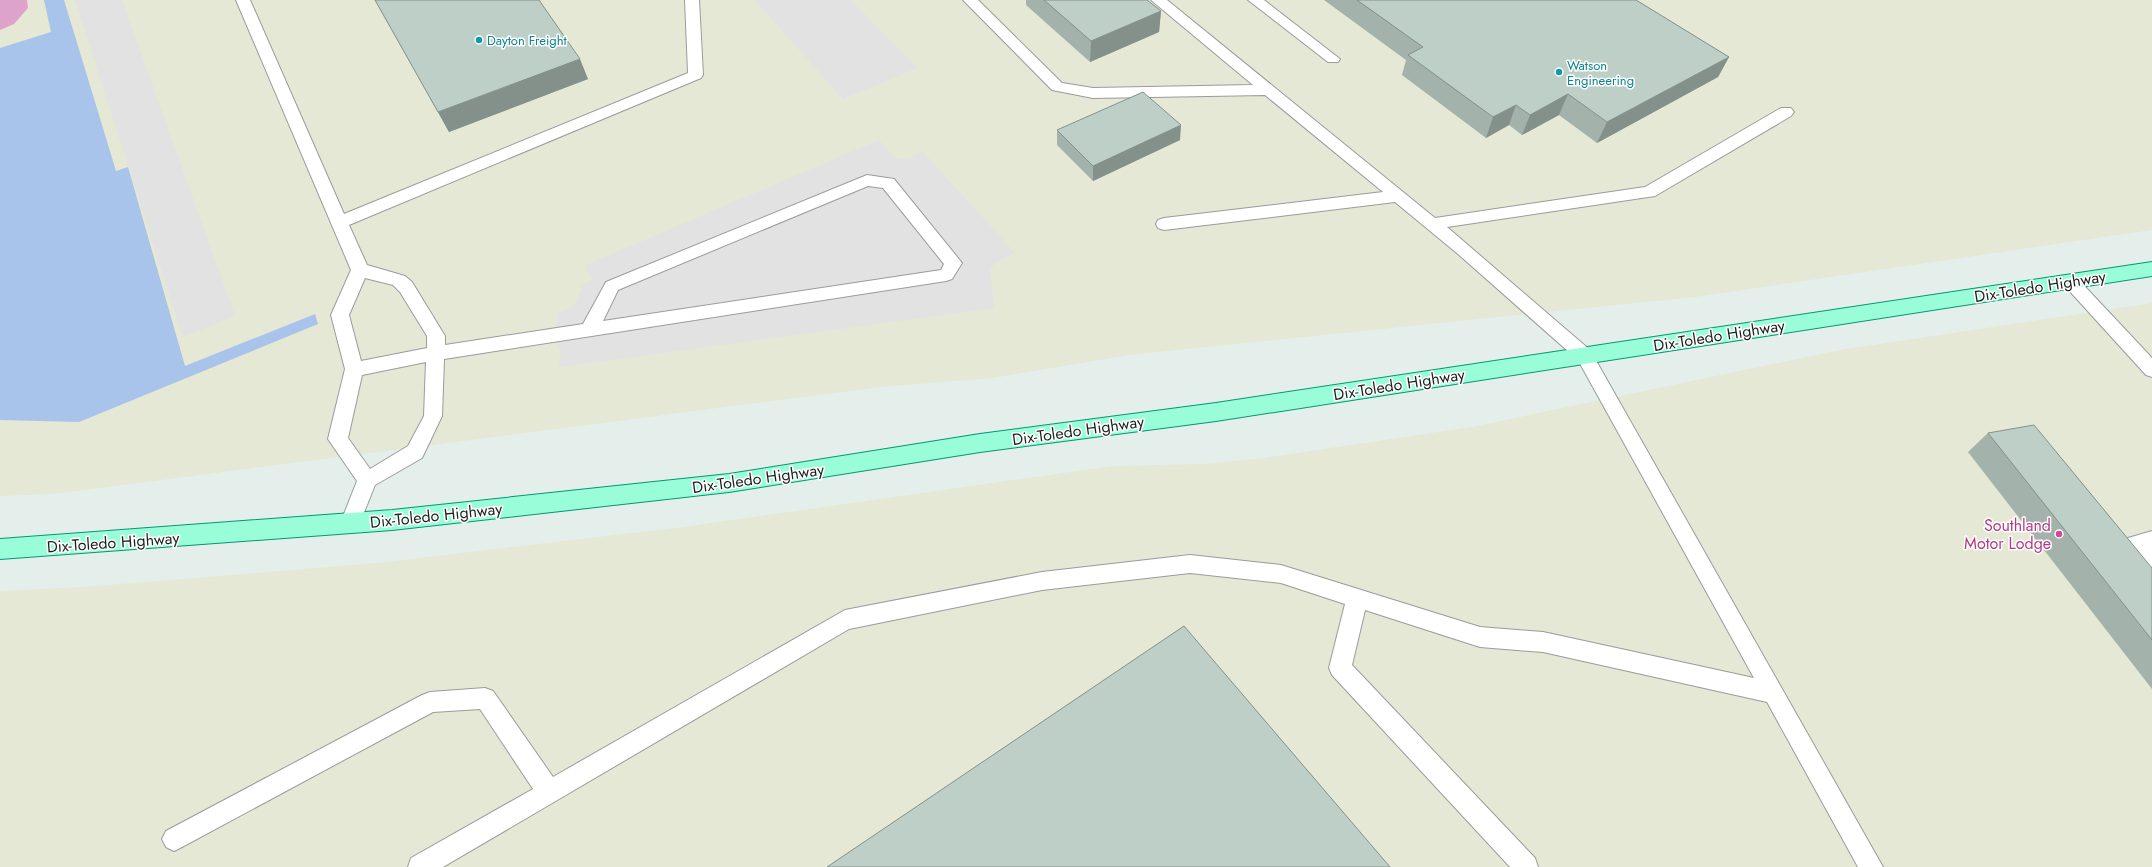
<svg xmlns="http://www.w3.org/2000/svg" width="2152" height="867" font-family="Jost,sans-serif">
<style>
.industrial{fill:#e4e8d5}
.grass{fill:#a8c4ea}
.parking{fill:#e2e2e2}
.water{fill:#dea3cc}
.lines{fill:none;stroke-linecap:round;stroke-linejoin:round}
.lane-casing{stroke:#9b9b9b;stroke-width:2}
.primary-casing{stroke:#009870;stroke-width:2}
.lane{fill:#fff;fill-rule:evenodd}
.primary{fill:#9afdda;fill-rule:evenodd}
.wall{fill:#a3b2aa}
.shaded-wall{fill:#84918b}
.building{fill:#bdcfc6;stroke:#84918b}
.culture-dot{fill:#0f9aa8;stroke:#fff;stroke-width:1.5}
.hotel-dot{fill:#d1479c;stroke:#fff;stroke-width:1.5}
.labels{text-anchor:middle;stroke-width:3;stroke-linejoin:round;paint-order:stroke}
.far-culture-label{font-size:13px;fill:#0d838f;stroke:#fff;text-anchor:start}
.street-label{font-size:16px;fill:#1e1e1e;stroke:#fff}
.hotel-label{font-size:16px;fill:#b23c85;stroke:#fff;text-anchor:end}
</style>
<rect width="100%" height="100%" fill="#e4efec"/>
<g class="industrial">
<polygon points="0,0 2152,0 2152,230 1695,297 1129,355 993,378 881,387 53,494 0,496"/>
<polygon points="2152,303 2152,867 0,867 0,591 83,587 377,563 683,527 1112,466 1203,464 1264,458 1472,427 1840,350"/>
</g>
<polygon class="grass" points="44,0 64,0 116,171 128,167 185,366 315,314 318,324 79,422 0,420 0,48 51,32"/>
<g class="parking">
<polygon points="75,0 122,0 235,316 183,337"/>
<polygon points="755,0 851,0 917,68 843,99"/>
<polygon points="879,140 893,156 900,159 909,158 923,152 1015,253 995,263 990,270 994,308 559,367 561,350 557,346 557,314 572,307 578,299 582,286 593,280 584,266"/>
</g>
<polygon class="water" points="0,0 27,0 28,8 14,24 0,30"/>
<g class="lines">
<defs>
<g id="lane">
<path d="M236 0H250L344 214 688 73 685 0H699L703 75 701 78 349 225 367 265 405 276 412 282 445 336V345L583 324 606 282 867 175 894 179 962 263 952 279 946 281 444 359 442 416 422 458 375 485 357 530 350 533 343 530 340 524 357 481 328 439 345 369 331 315 351 270ZM868 186 883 188 944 264 941 270 603 321 618 290ZM365 278 393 285 400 292 427 336V348L361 361 349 315ZM426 362 424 416 408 446 370 469 348 438 362 375Z"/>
<polygon points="963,0 978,0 1062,83 1093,88 1253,85 1151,0 1167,0 1435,218 1645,187 1781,108 1791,108 1794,112 1791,116 1655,196 1447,227 1590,350 1883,867 1858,867 1767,702 1543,652 1480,647 1365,610 1352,665 1535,858 1538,867 1510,867 1332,675 1329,668 1345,604 1281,583 1190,573 1042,590 849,629 443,867 408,867 411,858 533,789 480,709 433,712 182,847 174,851 166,847 162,839 166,831 422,695 430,692 485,688 493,691 553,777 845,610 1042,572 1190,555 1281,565 1480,627 1543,632 1754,678 1578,360 1458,254 1395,202 1164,230 1158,228 1156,224 1158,220 1164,218 1383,192 1265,95 1093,98 1052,90"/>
<polygon points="1248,0 1264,0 1340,59 1338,62 1328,62"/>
<polygon points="2070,275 2076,277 2152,358 2152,377 2146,375 2064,285 2061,281 2064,277"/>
<polygon points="2152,531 2152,574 2145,571 2125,544 2128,538"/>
</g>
<polygon id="primary" points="2152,262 2152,276 1216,421 980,452 729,492 392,530 0,559 0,539 392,510 729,474 980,434 1216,403"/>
</defs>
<use href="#lane" class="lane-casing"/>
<use href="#primary" class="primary-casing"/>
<use href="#lane" class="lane"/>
<use href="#primary" class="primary"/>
</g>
<g class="wall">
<polygon points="375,0 539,0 588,79 449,132"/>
<polygon points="1026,0 1147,0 1161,11 1159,32 1090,62 1026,5"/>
<polygon points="1324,0 1636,0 1729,57 1718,77 1597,143 1559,115 1522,135 1509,125 1486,138 1402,75 1406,60"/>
<polygon points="1057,130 1180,140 1093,181 1057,145"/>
<polygon points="1988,433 2152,568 2152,689 1968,452"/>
</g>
<g class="shaded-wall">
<polygon points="1161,11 1159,32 1090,62 1091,41"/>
<polygon points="1729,57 1718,77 1597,143 1607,122"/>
<polygon points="580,59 588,79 449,132 438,112"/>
<polygon points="1568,94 1559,115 1522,135 1530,115"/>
<polygon points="1516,105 1509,125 1486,138 1493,117"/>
<polygon points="1181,125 1180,140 1093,181 1093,166"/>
</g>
<g class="building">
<polygon points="375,0 539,0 580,59 438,112"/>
<polygon points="1044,0 1147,0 1161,11 1091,41"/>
<polygon points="1357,0 1636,0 1729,57 1607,122 1568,94 1530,115 1516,105 1493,117 1408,55 1423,47"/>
<polygon points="1143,92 1181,125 1093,166 1057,130"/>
<polygon points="2034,425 2152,568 2152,640 1988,433"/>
<polygon points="1184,626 1390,867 827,867"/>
</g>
<g class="culture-dot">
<circle cx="479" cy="40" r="4"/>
<circle cx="1559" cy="72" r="4"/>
</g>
<circle class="hotel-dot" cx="2059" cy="534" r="4"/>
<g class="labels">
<g class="far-culture-label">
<text x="487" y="45">Dayton Freight</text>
<text x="1567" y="70">Watson<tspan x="1567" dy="15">Engineering</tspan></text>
</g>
<g class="street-label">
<text transform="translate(2040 286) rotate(-9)" y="6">Dix-Toledo Highway</text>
<text transform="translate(1719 335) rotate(-9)" y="6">Dix-Toledo Highway</text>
<text transform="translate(1399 384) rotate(-9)" y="6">Dix-Toledo Highway</text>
<text transform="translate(1078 430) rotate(-8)" y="6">Dix-Toledo Highway</text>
<text transform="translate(758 478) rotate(-8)" y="6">Dix-Toledo Highway</text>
<text transform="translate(436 515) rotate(-6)" y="6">Dix-Toledo Highway</text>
<text transform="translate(113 542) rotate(-4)" y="6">Dix-Toledo Highway</text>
</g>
<g class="hotel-label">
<text x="2051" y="531">Southland<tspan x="2051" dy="18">Motor Lodge</tspan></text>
</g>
</g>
</svg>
